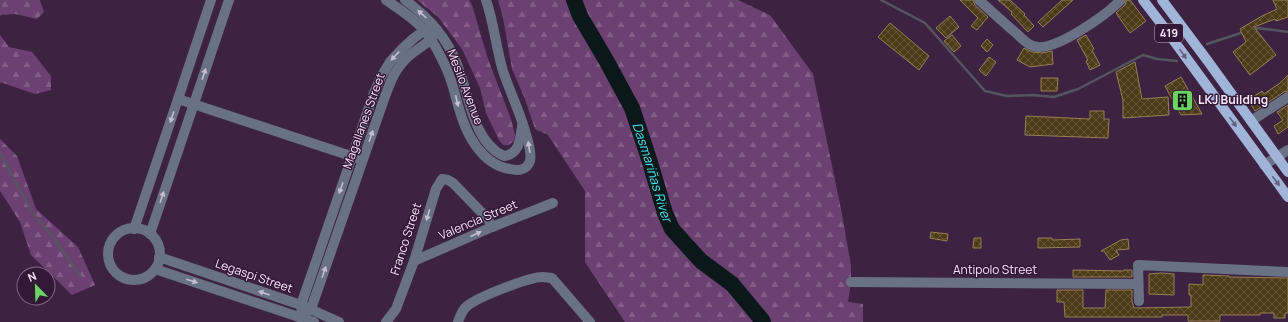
<svg xmlns="http://www.w3.org/2000/svg" width="1288" height="322" font-family="Manrope,sans-serif">
<style>
.forest{fill:url(#forest-firs)}
.lines{fill:none;stroke-linecap:round;stroke-linejoin:round}
.stream{stroke:#53565d;stroke-width:2.5}
.river{stroke:#0b1819;stroke-width:16}
.building{fill:url(#building-cross-hatch);stroke:#977f53}
.minor{stroke:#687284;stroke-width:10}
.primary{stroke:#a0b4d9;stroke-width:10}
.oneway{fill:#c7bed2}
.oneway2{fill:#655e80}
.labels{text-anchor:middle;stroke-width:3;stroke-linejoin:round;paint-order:stroke}
.shield{fill:#341838;stroke:#bfa9c1;stroke-width:1}
.shield-label{font-size:11px;font-weight:bold;fill:#fae7fc}
.street-label{font-size:12px;fill:#fae7fc;stroke:#341838}
.poi-label{font-size:12px;font-weight:bold;fill:#fae7fc;stroke:#341838;text-anchor:start}
.water-label{font-size:13px;font-style:italic;fill:#46e2ee;stroke:#341838}
</style>
<defs>
<pattern id="forest-firs" width="22" height="20" patternUnits="userSpaceOnUse"><rect width="22" height="20" fill="#6d4073"/><path d="M5 1l3.5 6h-7zM16 11l3.5 6h-7z" fill="#835c88"/></pattern>
<pattern id="building-cross-hatch" width="8" height="8" patternUnits="userSpaceOnUse"><rect width="8" height="8" fill="#4d3b17"/><path d="M0 0l8 8M0 8l8-8" fill="none" stroke="#68573a"/></pattern>
</defs>
<rect width="100%" height="100%" fill="#3e2242"/>
<g class="forest">
<polygon points="0,0 40,0 44,12 37,19 15,14 1,15 0,17"/>
<polygon points="417,0 469,0 472,5 488,59 511,119 515,135 514,141 509,145 503,145 499,140 486,113 480,88 462,49 438,17"/>
<polygon points="498,0 738,0 770,15 813,74 842,214 851,266 851,282 848,302 863,304 863,322 625,322 585,262 585,191 548,135 535,129 525,99 512,69 503,18"/>
<polygon points="0,35 9,47 32,52 51,76 51,90 35,94 0,82"/>
<polygon points="0,139 17,156 36,209 78,247 95,285 72,295 31,255 20,222 0,191"/>
</g>
<g class="lines">
<g class="stream">
<polyline points="881,0 925,23 985,91 1007,96 1033,95 1054,97 1078,89 1143,55 1157,59 1177,61"/>
<polyline points="1253,30 1258,28 1288,32"/>
<polyline points="1207,44 1244,32"/>
<polyline points="0,153 32,212 53,237 81,277"/>
</g>
<path class="river" id="s1" d="M574 0 580 16 606 60 632 108 649 159 665 213 672 229 701 261 732 284 762 320 763 322"/>
</g>
<g class="building">
<polygon points="960,0 973,0 975,5 988,17 977,30 971,26 978,18"/>
<polygon points="998,0 1010,0 1025,14 1024,15 1034,26 1028,32 1011,14 1012,12"/>
<polygon points="1062,0 1073,0 1043,27 1038,22"/>
<polygon points="1127,0 1130,0 1146,21 1130,33 1116,13 1125,5"/>
<polygon points="1273,0 1288,0 1288,17 1276,21 1275,19 1254,27 1276,55 1250,75 1233,52 1246,42 1240,29 1262,16 1277,9"/>
<polygon points="950,16 959,27 946,38 936,28"/>
<polygon points="890,23 929,56 919,70 878,37"/>
<polygon points="952,35 961,46 954,52 944,41"/>
<polygon points="1086,35 1094,49 1092,50 1100,65 1090,70 1086,61 1088,60 1077,40"/>
<polygon points="987,39 993,45 987,52 981,46"/>
<polygon points="1024,48 1032,52 1042,53 1052,51 1053,64 1030,67 1017,60"/>
<polygon points="989,57 996,62 986,76 979,70"/>
<polygon points="1135,62 1142,99 1168,97 1169,115 1123,118 1123,100 1116,72"/>
<polygon points="1288,75 1288,91 1284,92 1255,111 1248,100 1262,91 1264,94 1280,83"/>
<polygon points="1181,77 1202,114 1181,115 1165,86"/>
<polygon points="1041,78 1058,78 1057,91 1041,91"/>
<polygon points="1288,105 1288,127 1278,134 1274,126 1283,120 1277,112"/>
<polygon points="1090,111 1104,111 1104,119 1109,119 1108,138 1025,135 1026,116 1090,119"/>
<polygon points="931,232 948,234 947,241 930,238"/>
<polygon points="974,238 981,238 981,248 973,248"/>
<polygon points="1038,238 1052,238 1052,240 1080,239 1080,247 1038,248"/>
<polygon points="1128,239 1129,249 1116,250 1119,255 1110,260 1104,251 1101,251 1121,240"/>
<polygon points="1073,270 1124,271 1124,270 1132,270 1132,277 1073,277"/>
<polygon points="1161,273 1174,274 1174,295 1149,294 1149,274"/>
<polygon points="1203,275 1229,276 1229,277 1288,278 1288,313 1285,313 1285,318 1274,318 1274,313 1260,313 1260,315 1220,315 1220,321 1188,321 1188,315 1162,315 1162,317 1065,317 1064,302 1057,302 1057,290 1083,290 1083,308 1105,308 1106,290 1132,290 1132,301 1134,308 1191,307 1191,295 1189,295 1189,284 1203,285"/>
</g>
<g class="lines">
<g class="minor">
<path d="M386 0C399 9 414 18 424 30 435 43 449 71 453 87 459 108 463 128 476 146 484 157 496 167 510 169 518 171 527 170 530 161 532 152 528 142 526 134 520 112 510 92 503 71 496 48 494 23 486 0"/>
<path d="M405 0C423 13 439 29 450 49 469 80 468 140 504 156 520 154 520 139 522 126"/>
<path d="M979 0C991 11 1003 22 1016 33 1021 38 1027 44 1033 46 1053 54 1107 14 1121 0"/>
<polyline points="178,99 357,158"/>
<polyline points="1251,121 1288,97"/>
<polyline points="1264,165 1288,150"/>
<circle cx="134" cy="254" r="26"/>
<polyline points="134,229 178,99 211,0"/>
<polyline points="150,234 229,0"/>
<polyline points="159,257 301,305 339,322"/>
<polyline points="414,261 492,227 553,203"/>
<polyline points="155,269 314,322"/>
<polyline points="851,282 1138,284"/>
<polyline points="1139,301 1138,265 1288,272"/>
<polyline points="302,317 301,305 374,93 381,77 390,62 402,49 414,38 425,30 437,30"/>
<path d="M302 317 311 309 383 102C390 83 394 69 410 55 417 49 428 44 434 35"/>
<polyline points="386,322 396,309 414,261 436,189 442,179 448,180 453,183 488,219 492,227"/>
<path d="M458 322C460 316 462 310 467 306 478 297 529 277 543 277 546 277 549 278 552 278L590 322"/>
</g>
<g class="primary">
<polyline points="1143,0 1166,30 1288,197"/>
<polyline points="1162,0 1207,60 1288,172"/>
</g>
</g>
<defs><path id="oneway-solid" d="M-6-.8H1V-3.2L6.5 0L1 3.2V.8H-6Z"/></defs>
<g class="oneway">
<use href="#oneway-solid" transform="translate(422 14) rotate(-138)"/>
<use href="#oneway-solid" transform="translate(395 56) rotate(133)"/>
<use href="#oneway-solid" transform="translate(204 74) rotate(-72)"/>
<use href="#oneway-solid" transform="translate(457 101) rotate(76)"/>
<use href="#oneway-solid" transform="translate(172 117) rotate(109)"/>
<use href="#oneway-solid" transform="translate(371 136) rotate(-71)"/>
<use href="#oneway-solid" transform="translate(529 147) rotate(-99)"/>
<use href="#oneway-solid" transform="translate(341 188) rotate(109)"/>
<use href="#oneway-solid" transform="translate(162 197) rotate(-71)"/>
<use href="#oneway-solid" transform="translate(428 215) rotate(107)"/>
<use href="#oneway-solid" transform="translate(476 234) rotate(-24)"/>
<use href="#oneway-solid" transform="translate(324 272) rotate(-71)"/>
<use href="#oneway-solid" transform="translate(192 281) rotate(18)"/>
<use href="#oneway-solid" transform="translate(264 293) rotate(-161)"/>
</g>
<g class="oneway2">
<use href="#oneway-solid" transform="translate(1183 54) rotate(55)"/>
<use href="#oneway-solid" transform="translate(1233 122) rotate(54)"/>
<use href="#oneway-solid" transform="translate(1276 181) rotate(53)"/>
</g>
<defs>
<symbol id="building-square" viewBox="-11 -11 22 22"><rect x="-9" y="-9" width="18" height="18" rx="4" fill="#6bd363" stroke="#341838"/><path d="M-4-6H4V6H1V3H-1V6H-4ZM-2.5-4.3h1.7v1.8h-1.7ZM.8-4.3h1.7v1.8H.8ZM-2.5-1h1.7V.8h-1.7ZM.8-1h1.7V.8H.8Z" fill="#111"/></symbol>
</defs>
<g fill-rule="evenodd">
<use href="#building-square" x="1170" y="88" width="25" height="25"/>
</g>
<g class="labels">
<rect class="shield" x="1155" y="24" width="28" height="18" rx="3"/>
<g class="shield-label">
<text x="1169" y="37">419</text>
</g>
<g class="street-label">
<text transform="translate(465 87) rotate(69)" y="4">Mesilo Avenue</text>
<text transform="translate(364 121) rotate(-70)" y="4">Magallanes Street</text>
<text transform="translate(478 220) rotate(-23)" y="4">Valencia Street</text>
<text transform="translate(406 239) rotate(-72)" y="4">Franco Street</text>
<text x="995" y="274">Antipolo Street</text>
<text transform="translate(254 276) rotate(19)" y="4">Legaspi Street</text>
</g>
<g class="poi-label">
<text x="1198" y="104">LKJ Building</text>
</g>
<g class="water-label">
<text dy="5" stroke="none"><textPath href="#s1" startOffset="190">Dasmariñas River</textPath></text>
</g>
</g>
<g transform="translate(36 286) rotate(337)"><circle r="19" fill="#341838" stroke="#836b86"/>
<path d="M0-3L7 15L0 10L-7 15Z" fill="#6bd363"/>
<text y="-6" font-size="11" font-weight="bold" text-anchor="middle" fill="#fae7fc">N</text>
</g>
</svg>
